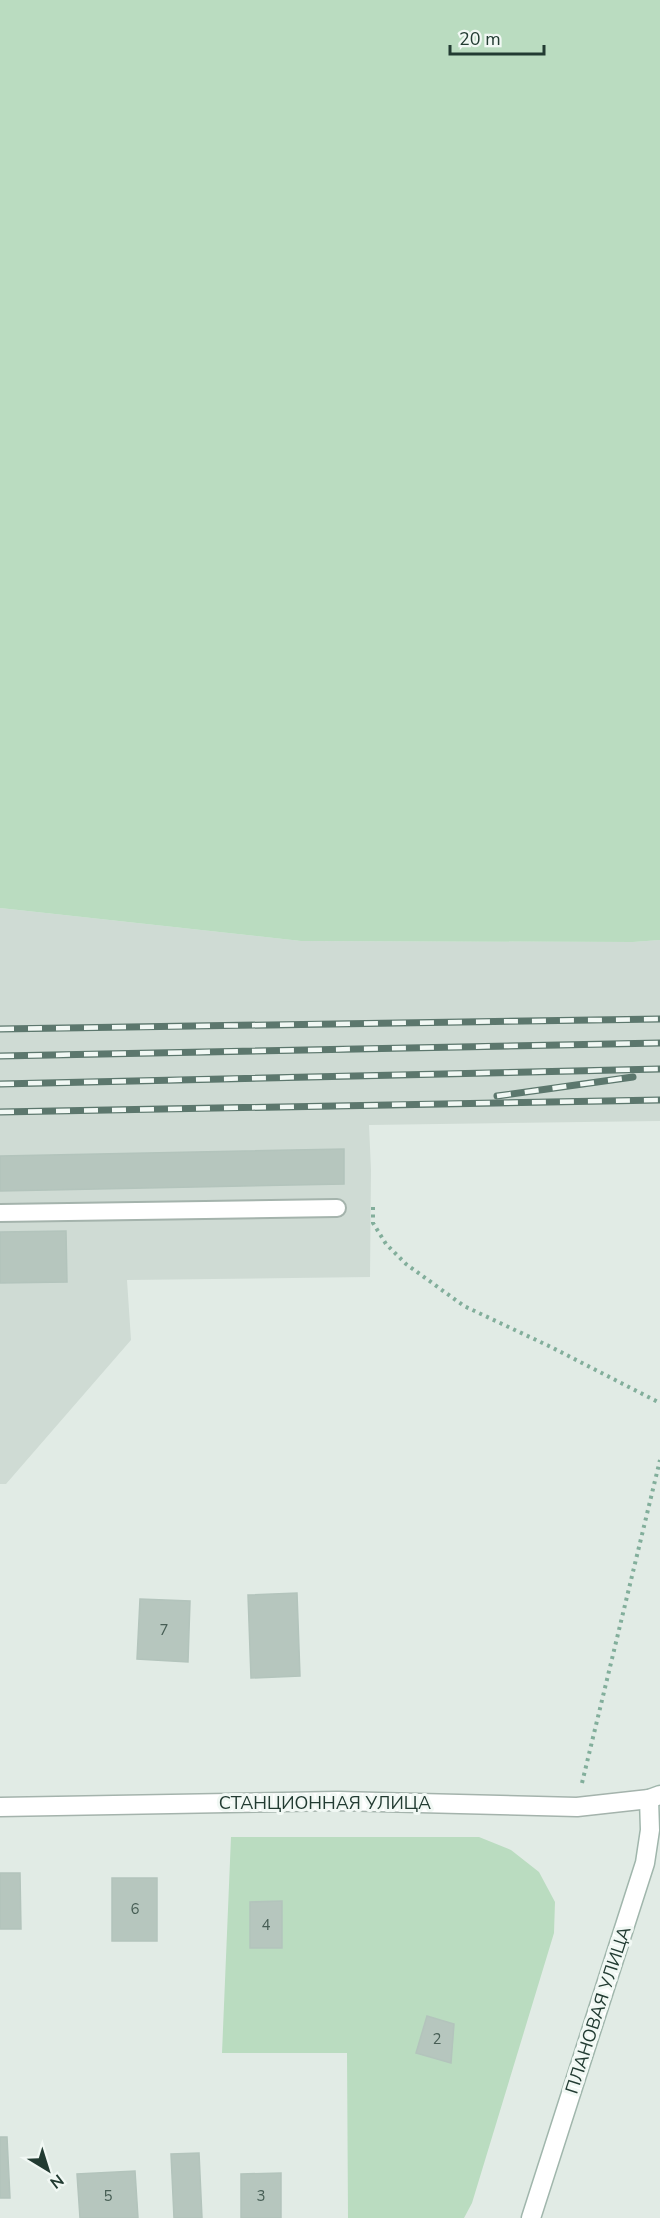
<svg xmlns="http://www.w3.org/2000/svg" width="660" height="2218" font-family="'Nunito Sans',sans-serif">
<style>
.built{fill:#cfdbd4}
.green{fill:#badcc0}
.building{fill:#b6c6be;stroke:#b3c4bc;stroke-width:1.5}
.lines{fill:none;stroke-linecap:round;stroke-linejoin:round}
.lane-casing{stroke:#a4b3ac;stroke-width:20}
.street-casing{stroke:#a4b3ac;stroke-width:21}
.secondary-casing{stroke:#a0b6ac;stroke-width:21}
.path{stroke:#82ae9b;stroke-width:4;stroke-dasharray:3 4.5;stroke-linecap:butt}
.lane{stroke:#fff;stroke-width:16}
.street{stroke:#fff;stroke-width:18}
.secondary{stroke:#fff;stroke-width:18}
.rail-casing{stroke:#5c776d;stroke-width:7}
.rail{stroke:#f1f8f4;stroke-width:4.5;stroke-dasharray:14;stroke-linecap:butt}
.labels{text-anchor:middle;stroke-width:6;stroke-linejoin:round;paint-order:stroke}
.number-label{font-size:15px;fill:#475e55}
.street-label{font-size:18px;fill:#223b32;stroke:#f1f8f4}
</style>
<rect width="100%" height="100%" fill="#e1ebe5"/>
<polygon class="built" points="0,908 301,941 633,942 660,940 660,1121 369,1125 371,1170 370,1277 127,1280 131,1340 6,1484 0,1484"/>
<g class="green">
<polygon points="0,0 660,0 660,940 633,942 301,941 0,908"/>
<polygon points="231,1837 479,1837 511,1850 539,1872 555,1902 554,1933 472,2203 464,2218 348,2218 347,2053 222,2053"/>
</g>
<g class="building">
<polygon points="344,1149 344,1184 0,1191 0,1156"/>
<polygon points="66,1231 67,1282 0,1283 0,1232"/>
<polygon points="297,1593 300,1676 251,1678 248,1595"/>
<polygon points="140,1599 190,1601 188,1662 137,1659"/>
<polygon points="0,1873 20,1873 21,1929 0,1929"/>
<rect x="112" y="1878" width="45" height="63"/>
<polygon points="282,1901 282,1948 250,1948 250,1902"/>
<polygon points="427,2016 454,2024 451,2063 416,2053"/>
<polygon points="0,2137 7,2137 10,2198 0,2198"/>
<polygon points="199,2153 202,2218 174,2218 171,2154"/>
<polygon points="135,2171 138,2218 80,2218 77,2174"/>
<polygon points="281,2173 281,2218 241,2218 241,2174"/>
</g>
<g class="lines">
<defs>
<polyline id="lane" points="0,1213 337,1208"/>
<polyline id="street" points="0,1807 338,1801 577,1807 649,1799"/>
<polyline id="secondary" points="531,2218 645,1863 650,1830 649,1799 660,1795"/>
</defs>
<use href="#lane" class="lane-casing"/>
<use href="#street" class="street-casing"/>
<use href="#secondary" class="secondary-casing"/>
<g class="path">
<polyline points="373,1207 373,1223 386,1244 406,1264 464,1306 551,1347 660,1403"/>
<polyline points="582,1783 660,1460"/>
</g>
<use href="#lane" class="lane"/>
<use href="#street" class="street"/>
<use href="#secondary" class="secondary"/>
<defs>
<g id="rail">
<polyline points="0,1029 660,1019"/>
<polyline points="0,1056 660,1043"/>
<polyline points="0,1084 660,1069"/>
<polyline points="497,1096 633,1077"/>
<polyline points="0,1112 660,1100"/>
</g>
</defs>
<use href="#rail" class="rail-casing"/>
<use href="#rail" class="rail"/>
</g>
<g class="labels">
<g class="number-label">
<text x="164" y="1635">7</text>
<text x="135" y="1914">6</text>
<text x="266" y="1930">4</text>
<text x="437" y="2044">2</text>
<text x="108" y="2201">5</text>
<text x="261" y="2201">3</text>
</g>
<g class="street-label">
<text x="325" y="1809">СТАНЦИОННАЯ УЛИЦА</text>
<text transform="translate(598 2010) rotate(-72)" y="6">ПЛАНОВАЯ УЛИЦА</text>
</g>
</g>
<g transform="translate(48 2170) rotate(142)" stroke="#f1f8f4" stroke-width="4.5" paint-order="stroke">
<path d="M0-4.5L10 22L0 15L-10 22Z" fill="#223b32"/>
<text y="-9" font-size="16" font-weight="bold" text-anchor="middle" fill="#223b32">N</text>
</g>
<path d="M450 45v9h94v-9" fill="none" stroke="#223b32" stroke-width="3"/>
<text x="459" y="45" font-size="18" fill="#223b32" stroke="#f1f8f4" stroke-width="4.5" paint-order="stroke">20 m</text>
</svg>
